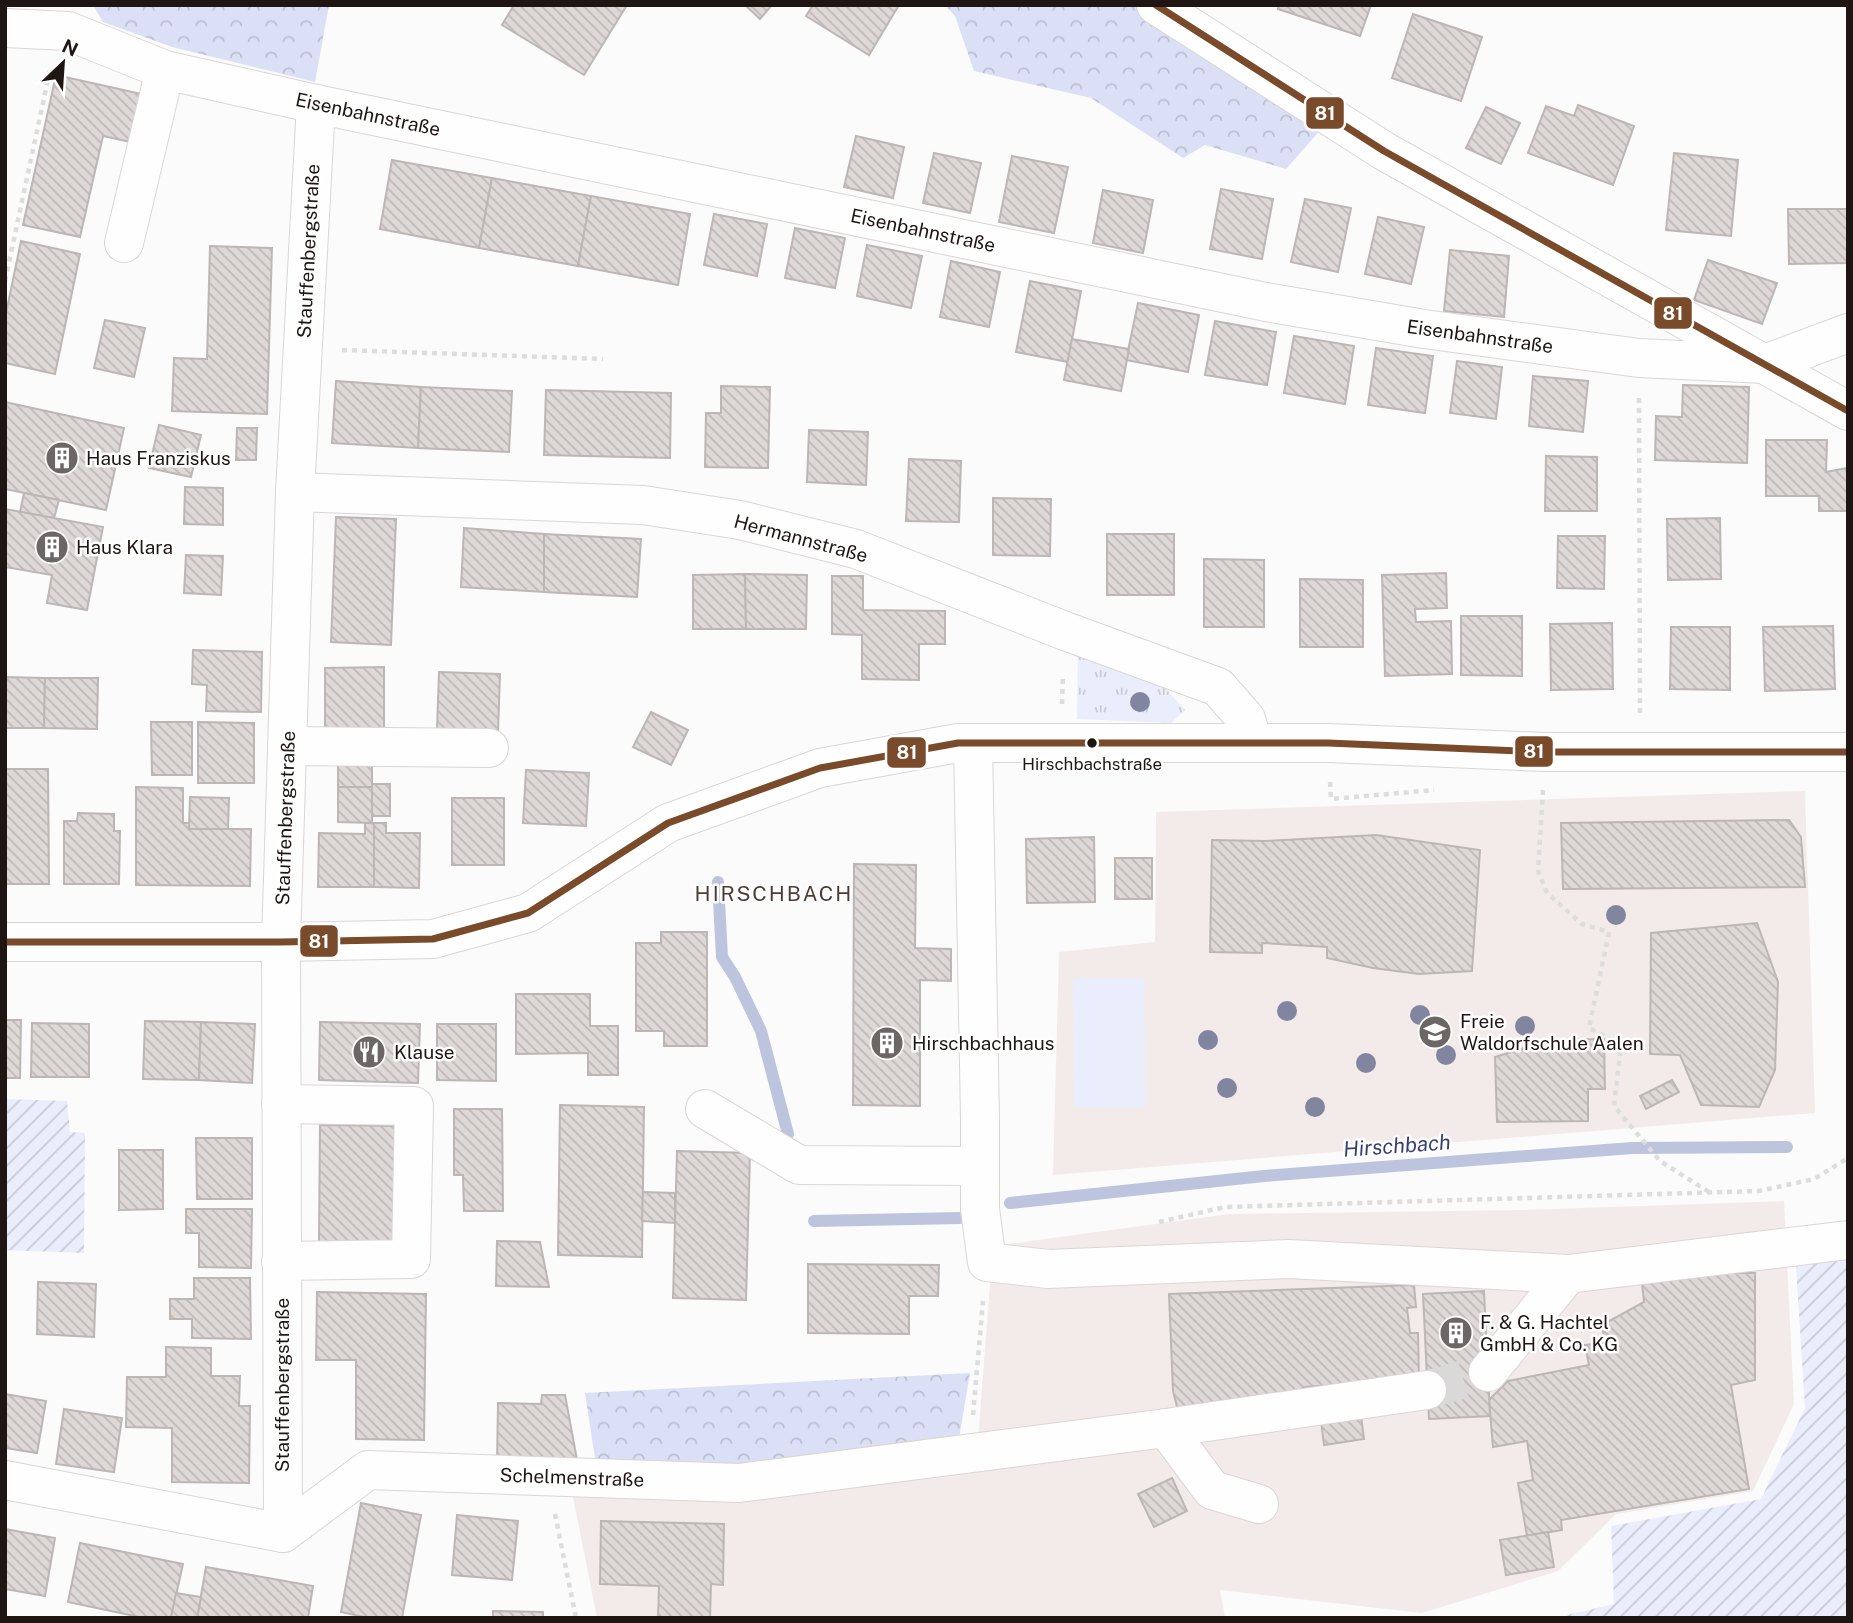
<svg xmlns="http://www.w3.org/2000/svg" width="1853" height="1623" font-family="'Public Sans',sans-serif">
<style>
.built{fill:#f3ebe9}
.grass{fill:url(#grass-tufts)}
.forest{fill:url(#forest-crowns)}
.garden{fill:url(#garden-furrows)}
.pitch{fill:#eaedfb}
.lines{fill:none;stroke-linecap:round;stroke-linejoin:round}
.stream{stroke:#bdc4de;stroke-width:12}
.building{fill:url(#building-back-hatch);stroke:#bcb6b5;stroke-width:2}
.minor-tunnel{stroke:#dad8d8;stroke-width:38;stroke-dasharray:38 19;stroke-linecap:butt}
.minor-casing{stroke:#dbd6d4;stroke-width:40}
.path{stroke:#ddd;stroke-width:4.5;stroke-dasharray:5 5;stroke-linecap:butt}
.minor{stroke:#fefefe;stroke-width:38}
.bus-1-casing{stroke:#fff;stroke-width:12}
.bus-1{stroke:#7a4b2a;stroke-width:7}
.tree{fill:#82859f}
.bus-dot{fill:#1f1513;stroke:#fff;stroke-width:2.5}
.labels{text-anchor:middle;stroke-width:5;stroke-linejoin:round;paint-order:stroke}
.bus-label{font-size:17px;fill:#1f1513;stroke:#fff}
.street-label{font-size:19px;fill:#1f1513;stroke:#fff}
.poi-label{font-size:19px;fill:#1f1513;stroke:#fff;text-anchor:start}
.neighbourhood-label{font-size:21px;letter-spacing:2px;fill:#503a34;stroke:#fff}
.water-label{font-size:21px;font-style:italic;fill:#363f72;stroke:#fff}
.line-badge{stroke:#fff;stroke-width:2.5}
.badge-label{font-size:19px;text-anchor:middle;font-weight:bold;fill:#fff}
</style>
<defs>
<pattern id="grass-tufts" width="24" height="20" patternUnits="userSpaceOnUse" patternTransform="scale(1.75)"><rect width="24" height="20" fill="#eaedfb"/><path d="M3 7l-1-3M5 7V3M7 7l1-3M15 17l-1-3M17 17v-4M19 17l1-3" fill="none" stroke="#c8cad6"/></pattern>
<pattern id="forest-crowns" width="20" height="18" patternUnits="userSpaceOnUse" patternTransform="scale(1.75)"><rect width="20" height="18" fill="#dbe0f6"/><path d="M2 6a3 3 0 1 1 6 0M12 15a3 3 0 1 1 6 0" fill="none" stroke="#bcbfd2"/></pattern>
<pattern id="garden-furrows" width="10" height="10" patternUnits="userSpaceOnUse" patternTransform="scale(1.75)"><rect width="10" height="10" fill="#eaedfb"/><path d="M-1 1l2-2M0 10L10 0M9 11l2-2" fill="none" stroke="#c8cad6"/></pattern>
<pattern id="building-back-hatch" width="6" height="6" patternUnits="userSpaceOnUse" patternTransform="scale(1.75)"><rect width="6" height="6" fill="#ded9d7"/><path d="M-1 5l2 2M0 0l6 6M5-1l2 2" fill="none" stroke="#beb9b8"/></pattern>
</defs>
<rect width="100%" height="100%" fill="#fbfbfb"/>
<g class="built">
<polygon points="1805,791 1815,1113 1053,1175 1059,952 1155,942 1156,812"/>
<polygon points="1784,1201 1794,1404 1753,1491 1616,1514 1558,1571 1422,1613 1220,1590 1225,1618 597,1618 572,1492 976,1465 993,1246 1229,1214 1522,1210"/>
</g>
<polygon class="grass" points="1078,653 1166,689 1185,710 1171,723 1077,719"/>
<g class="forest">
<polygon points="93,5 329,5 315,82 172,47 103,22"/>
<polygon points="945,5 1156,5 1331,118 1286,169 1205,145 1183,158 1091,98 974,71 955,16"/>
<polygon points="970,1373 958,1445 762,1473 596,1465 585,1393"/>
</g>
<g class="garden">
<polygon points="5,1099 67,1101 70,1132 85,1133 84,1253 5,1250"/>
<polygon points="1848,1248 1848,1618 1568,1618 1567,1615 1614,1604 1611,1526 1761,1499 1805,1408 1796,1266"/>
</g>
<polygon class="pitch" points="1073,978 1144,978 1146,1107 1074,1108"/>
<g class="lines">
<g class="stream">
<polyline points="718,882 722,957 735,977 761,1031 788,1134"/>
<polyline points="1010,1203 1264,1176 1632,1148 1787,1147"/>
<polyline points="814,1221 960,1218"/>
</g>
</g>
<g class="building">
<polygon points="514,5 627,5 584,75 502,25"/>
<polygon points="745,5 772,5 760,19"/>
<polygon points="813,5 899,5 869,55 806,16"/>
<polygon points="1279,5 1371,5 1360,36 1278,9"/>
<polygon points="1413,14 1482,37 1461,101 1392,78"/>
<polygon points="56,75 146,95 135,143 103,136 80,237 23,225"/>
<polygon points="1578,105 1634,126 1613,185 1528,153 1546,106 1574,116"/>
<polygon points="1486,107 1520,123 1501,164 1466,148"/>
<polygon points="856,136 904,147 893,198 844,187"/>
<polygon points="934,153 981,163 970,213 923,203"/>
<polygon points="1674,153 1738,160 1731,236 1666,230"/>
<polygon points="1012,156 1068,167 1054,233 999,222"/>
<polygon points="392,160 492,178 479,248 380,229"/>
<polygon points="492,178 591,196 578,266 479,248"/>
<polygon points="1221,189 1273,199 1262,259 1210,249"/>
<polygon points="1103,190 1153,200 1143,253 1093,243"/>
<polygon points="591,196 690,214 678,285 578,266"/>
<polygon points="1305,199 1351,208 1338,272 1291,262"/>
<polygon points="1788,209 1848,209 1848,263 1789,264"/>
<polygon points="714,214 767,224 757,276 704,265"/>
<polygon points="1378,217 1424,227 1411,284 1365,274"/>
<polygon points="795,228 845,238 835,288 785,278"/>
<polygon points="21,241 80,254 55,374 5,363 5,318"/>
<polygon points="867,245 922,256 911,308 857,296"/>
<polygon points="210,246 272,248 267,414 172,411 174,358 207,359"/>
<polygon points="1450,250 1509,256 1504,317 1444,311"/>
<polygon points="1708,260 1777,283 1762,324 1694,300"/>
<polygon points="951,261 1000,272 989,327 940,317"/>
<polygon points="1030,281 1081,291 1068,362 1016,352"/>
<polygon points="1138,303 1199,315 1188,372 1126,360"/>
<polygon points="105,320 145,328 134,377 94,368"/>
<polygon points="1215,321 1276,332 1267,385 1205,375"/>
<polygon points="1294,336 1354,346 1345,404 1284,393"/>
<polygon points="1072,339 1129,349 1121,391 1064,380"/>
<polygon points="1376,348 1433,356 1425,413 1368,405"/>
<polygon points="1457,361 1502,367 1496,419 1450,413"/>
<polygon points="1533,376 1588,381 1583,432 1529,426"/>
<polygon points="336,381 421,387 418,448 332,443"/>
<polygon points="1683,385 1749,387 1747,463 1655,460 1656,416 1682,417"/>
<polygon points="721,386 770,387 768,468 705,467 706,413 721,413"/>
<polygon points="421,387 512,391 509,452 418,448"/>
<polygon points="546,390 671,393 670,458 544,455"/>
<polygon points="5,402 124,428 106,510 5,489"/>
<polygon points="159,425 201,435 191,477 149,468"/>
<polygon points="237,428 257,428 256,460 236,460"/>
<polygon points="809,430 868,432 866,485 807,482"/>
<polygon points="1766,440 1827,440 1826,472 1847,468 1847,511 1819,511 1819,496 1766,496"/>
<polygon points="1546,456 1597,457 1597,511 1545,511"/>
<polygon points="909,459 961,461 959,522 906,521"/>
<polygon points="185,487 223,488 223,525 184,524"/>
<polygon points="24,493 59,500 54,518 20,512"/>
<polygon points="993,498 1051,499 1050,556 993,555"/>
<polygon points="5,509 103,527 87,610 47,603 52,575 5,567"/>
<polygon points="336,517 396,519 391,645 331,642"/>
<polygon points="1720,518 1721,579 1668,580 1667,519"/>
<polygon points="464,528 544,534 544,592 461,587"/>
<polygon points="544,534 641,539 637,597 544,592"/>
<rect x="1107" y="534" width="67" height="61"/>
<polygon points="1558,536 1605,536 1604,589 1557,588"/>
<polygon points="186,555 223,556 221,595 184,593"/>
<polygon points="1204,559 1264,560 1264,627 1204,627"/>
<polygon points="1446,573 1447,608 1415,609 1416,622 1451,621 1452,674 1385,676 1382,575"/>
<polygon points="745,574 746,629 693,629 693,575"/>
<polygon points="745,574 807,575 806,629 746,629"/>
<polygon points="832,576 863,576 863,610 945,611 945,644 919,644 919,680 862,679 862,635 832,634"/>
<polygon points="1300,579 1363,580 1363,647 1300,647"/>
<polygon points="1461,616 1522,616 1522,676 1461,675"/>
<polygon points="1612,623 1613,689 1551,690 1550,624"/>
<polygon points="1833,626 1835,689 1765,691 1763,627"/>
<polygon points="1671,627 1730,627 1730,690 1670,689"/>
<polygon points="193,650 262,652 261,712 206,711 207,685 192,684"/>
<polygon points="384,667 384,730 325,730 325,668"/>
<polygon points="439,672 500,674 498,732 437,730"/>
<polygon points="5,677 45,678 44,728 5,728"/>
<polygon points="45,678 98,678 97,729 44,728"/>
<polygon points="651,712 688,730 671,765 633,747"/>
<polygon points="151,722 192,722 192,775 152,775"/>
<polygon points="198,722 254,723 254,783 198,783"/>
<rect x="338" y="751" width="34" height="36"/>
<polygon points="5,769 48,769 49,884 5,884"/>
<polygon points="526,770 589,773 586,826 523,823"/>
<rect x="372" y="784" width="18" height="32"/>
<polygon points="136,787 183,788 183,823 189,823 189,829 251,829 250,886 136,885"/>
<polygon points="338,787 372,787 372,823 338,822"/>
<polygon points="190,797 229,798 228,829 189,829"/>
<rect x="452" y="798" width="52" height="67"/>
<polygon points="78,813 114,814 114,831 120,831 119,884 64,884 64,821 77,821"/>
<polygon points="1789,820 1801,837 1805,887 1563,889 1561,823"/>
<polygon points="365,823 374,823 374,887 318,887 319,833 365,834"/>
<polygon points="374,823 386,823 386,833 420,833 419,888 374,887"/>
<polygon points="1376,835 1480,850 1472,971 1419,974 1373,968 1327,958 1327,947 1262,943 1262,953 1210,952 1212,840 1264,841"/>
<polygon points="1094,837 1095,902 1027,903 1026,839"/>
<rect x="1115" y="858" width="37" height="41"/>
<polygon points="854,864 916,865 915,948 951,949 951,981 920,980 920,1106 853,1105"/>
<polygon points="1757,923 1778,982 1775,1070 1759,1107 1701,1105 1680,1055 1650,1054 1651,933"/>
<polygon points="661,932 707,932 707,1046 664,1046 664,1031 636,1031 636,943 661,943"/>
<polygon points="516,994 590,994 590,1026 618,1026 618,1075 588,1075 588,1053 516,1054"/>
<polygon points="5,1020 21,1020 20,1078 5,1078"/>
<polygon points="145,1021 201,1022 199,1080 143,1079"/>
<polygon points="201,1022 255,1024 252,1083 199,1080"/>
<polygon points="320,1022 420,1024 418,1083 319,1080"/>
<polygon points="32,1023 89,1024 89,1077 31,1077"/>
<polygon points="437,1024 496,1024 496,1081 437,1080"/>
<polygon points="1604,1039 1605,1089 1588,1089 1588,1121 1497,1122 1495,1057 1550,1040"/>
<polygon points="1672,1080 1679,1092 1646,1109 1640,1096"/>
<polygon points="560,1105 644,1107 642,1257 558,1255"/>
<polygon points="454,1109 502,1109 503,1211 464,1211 463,1175 454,1175"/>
<polygon points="320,1125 398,1126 397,1243 319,1242"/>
<polygon points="196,1138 252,1138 252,1199 197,1199"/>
<polygon points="119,1150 163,1150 163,1209 119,1210"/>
<polygon points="677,1151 750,1153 746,1300 673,1298"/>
<polygon points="643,1192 675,1193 675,1223 642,1221"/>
<polygon points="186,1209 252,1209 251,1268 199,1267 199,1233 186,1233"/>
<polygon points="497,1241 540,1242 549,1287 496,1286"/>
<polygon points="808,1264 939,1265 938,1296 909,1296 909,1334 808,1333"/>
<polygon points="1641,1273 1755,1273 1755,1380 1731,1385 1749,1489 1561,1520 1562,1530 1527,1536 1518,1483 1533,1480 1527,1441 1493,1447 1489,1400 1508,1381 1589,1365 1585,1345 1605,1343 1602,1325 1644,1302"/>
<polygon points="194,1278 250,1278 251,1339 192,1338 192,1319 170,1319 170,1299 194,1299"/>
<polygon points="38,1282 96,1284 94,1337 37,1334"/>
<polygon points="1414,1285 1416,1307 1407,1308 1410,1333 1418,1333 1419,1381 1303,1387 1304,1405 1181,1422 1173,1391 1169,1294"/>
<polygon points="1484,1291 1490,1416 1429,1419 1423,1294"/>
<polygon points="317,1292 426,1294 424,1440 356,1439 356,1360 316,1360"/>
<polygon points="166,1347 211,1348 211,1376 240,1376 239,1406 250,1406 249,1483 172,1482 172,1428 126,1427 127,1377 166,1377"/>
<polygon points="5,1394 46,1401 37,1453 5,1448"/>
<polygon points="542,1395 565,1395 578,1465 497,1463 498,1403 541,1404"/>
<polygon points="64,1409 122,1418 114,1472 56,1464"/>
<polygon points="1361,1416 1364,1439 1324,1445 1321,1421"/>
<polygon points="1172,1478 1187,1511 1154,1527 1138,1494"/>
<polygon points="361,1503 421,1515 402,1618 369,1618 341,1612"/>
<polygon points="457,1515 518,1521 512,1580 452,1575"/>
<polygon points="601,1521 724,1524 723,1585 711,1584 710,1618 658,1618 659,1586 600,1584"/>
<polygon points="5,1529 55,1538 45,1596 5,1589"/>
<polygon points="1548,1532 1554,1567 1506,1575 1500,1540"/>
<polygon points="80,1543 183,1564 171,1618 144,1618 68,1602"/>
<polygon points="206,1567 313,1586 308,1618 197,1618"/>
<polygon points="176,1593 201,1597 197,1618 171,1618"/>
<polygon points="493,1611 543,1612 543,1618 493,1618"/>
</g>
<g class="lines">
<polyline class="minor-tunnel" points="1427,1390 1488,1372"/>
<defs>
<g id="minor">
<polyline points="1156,5 1384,151 1848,411"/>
<polyline points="5,28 68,31 165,70 316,104 1266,302 1424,329 1639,358 1765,364 1848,333"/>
<polyline points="124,243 165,70"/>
<polyline points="295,492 643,505 740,520 856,549 1065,631 1218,687 1246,719 1253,743"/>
<polyline points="973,744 980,1118 980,1209 987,1262 1048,1269 1289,1259 1568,1274 1848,1240"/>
<polyline points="287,746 489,748"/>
<polyline points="5,942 281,942 433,939 528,913 668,823 820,768 958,743 1328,743 1545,752 1848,752"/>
<polyline points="281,1104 414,1106 411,1259 281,1261"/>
<polyline points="705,1109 799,1165 978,1166"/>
<polyline points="1488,1372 1568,1274"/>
<polyline points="1166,1428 1212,1490 1259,1504"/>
<polyline points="5,1480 283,1533 368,1470 739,1483 1166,1428 1427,1390"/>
<polyline points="283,1533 281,942 295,492 316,104"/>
</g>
</defs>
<use href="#minor" class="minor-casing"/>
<g class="path">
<polyline points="5,281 50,70"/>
<polyline points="342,350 603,359"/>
<polyline points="1639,398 1640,714"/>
<polyline points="1062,704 1063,674"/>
<polyline points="1330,782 1331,799 1434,790"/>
<polyline points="1543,790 1538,871 1547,893 1582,924 1609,932 1589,1028 1621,1045 1614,1106 1660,1161 1709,1192"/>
<polyline points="1159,1222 1225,1207 1759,1191 1814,1179 1848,1158"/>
<polyline points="973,1415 983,1301"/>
<polyline points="555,1514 576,1618"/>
</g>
<use href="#minor" class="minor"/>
<defs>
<g id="bus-1">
<polyline points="1156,5 1384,151 1848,411"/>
<polyline points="5,942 281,942 433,939 528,913 668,823 820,768 958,743 1328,743 1545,752 1848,752"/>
</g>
</defs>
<use href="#bus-1" class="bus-1-casing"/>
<use href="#bus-1" class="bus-1"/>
</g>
<g class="tree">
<circle cx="1140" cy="702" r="10"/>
<circle cx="1616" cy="915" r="10"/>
<circle cx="1287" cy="1011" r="10"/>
<circle cx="1420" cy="1015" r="10"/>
<circle cx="1525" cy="1026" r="10"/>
<circle cx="1208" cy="1040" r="10"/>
<circle cx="1446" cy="1055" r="10"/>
<circle cx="1366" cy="1063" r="10"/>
<circle cx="1227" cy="1088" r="10"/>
<circle cx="1315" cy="1107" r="10"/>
</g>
<defs>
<symbol id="building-disc" viewBox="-11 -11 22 22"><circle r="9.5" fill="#6c6664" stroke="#fff"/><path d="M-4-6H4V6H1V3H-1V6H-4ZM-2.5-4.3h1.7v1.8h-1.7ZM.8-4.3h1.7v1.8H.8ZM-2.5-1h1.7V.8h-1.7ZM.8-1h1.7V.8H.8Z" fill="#fff"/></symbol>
<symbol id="school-disc" viewBox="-11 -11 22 22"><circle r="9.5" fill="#6c6664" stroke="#fff"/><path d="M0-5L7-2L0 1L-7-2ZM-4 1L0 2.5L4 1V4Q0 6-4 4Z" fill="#fff"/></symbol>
<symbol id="restaurant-disc" viewBox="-11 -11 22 22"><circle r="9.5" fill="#6c6664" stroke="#fff"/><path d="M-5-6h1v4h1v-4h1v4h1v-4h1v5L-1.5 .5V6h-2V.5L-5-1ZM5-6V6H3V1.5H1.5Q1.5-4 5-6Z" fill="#fff"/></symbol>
</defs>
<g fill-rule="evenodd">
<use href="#building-disc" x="43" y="439" width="38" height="38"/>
<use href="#building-disc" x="33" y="528" width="38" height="38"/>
<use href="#school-disc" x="1416" y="1013" width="38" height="38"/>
<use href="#building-disc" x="868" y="1024" width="38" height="38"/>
<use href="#restaurant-disc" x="350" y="1033" width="38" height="38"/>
<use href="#building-disc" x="1437" y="1314" width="38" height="38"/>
</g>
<circle class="bus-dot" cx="1092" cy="743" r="6"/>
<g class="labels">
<g class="bus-label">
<text x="1092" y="770">Hirschbachstraße</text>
</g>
<g class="street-label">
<text transform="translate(368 114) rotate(12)" y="7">Eisenbahnstraße</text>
<text transform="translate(923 230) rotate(12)" y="7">Eisenbahnstraße</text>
<text transform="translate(308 251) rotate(-87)" y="7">Stauffenbergstraße</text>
<text transform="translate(1480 336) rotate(8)" y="7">Eisenbahnstraße</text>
<text transform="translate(801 538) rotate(15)" y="7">Hermannstraße</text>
<text transform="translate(285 818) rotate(-88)" y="7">Stauffenbergstraße</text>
<text transform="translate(282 1385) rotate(-90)" y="7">Stauffenbergstraße</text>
<text transform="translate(572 1477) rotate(2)" y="7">Schelmenstraße</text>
</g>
<g class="poi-label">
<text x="86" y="465">Haus Franziskus</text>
<text x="76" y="554">Haus Klara</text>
<text x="1460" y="1028">Freie<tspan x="1460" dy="22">Waldorfschule Aalen</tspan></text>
<text x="912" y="1050">Hirschbachhaus</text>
<text x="394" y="1059">Klause</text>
<text x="1480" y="1329">F. &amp; G. Hachtel<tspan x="1480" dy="22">GmbH &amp; Co. KG</tspan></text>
</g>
<g class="neighbourhood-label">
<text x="774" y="901">HIRSCHBACH</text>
</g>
<g class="water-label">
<text transform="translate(1397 1146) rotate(-4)" y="7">Hirschbach</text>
</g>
</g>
<g class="line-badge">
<rect x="1305" y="96" width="40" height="34" rx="7" fill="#7a4b2a"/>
<rect x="1653" y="296" width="40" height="34" rx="7" fill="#7a4b2a"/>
<rect x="1514" y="735" width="40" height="33" rx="7" fill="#7a4b2a"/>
<rect x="886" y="736" width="41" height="33" rx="7" fill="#7a4b2a"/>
<rect x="299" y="924" width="40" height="34" rx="7" fill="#7a4b2a"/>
</g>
<g class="badge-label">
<text x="1325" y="120">81</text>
<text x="1673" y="320">81</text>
<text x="1534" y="758">81</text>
<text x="907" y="759">81</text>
<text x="319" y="948">81</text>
</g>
<rect width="1853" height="1623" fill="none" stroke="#1f1513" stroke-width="14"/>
<g transform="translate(63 63) rotate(25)" stroke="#ffffff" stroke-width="5" paint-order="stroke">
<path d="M0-5L12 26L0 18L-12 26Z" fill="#1f1513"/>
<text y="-10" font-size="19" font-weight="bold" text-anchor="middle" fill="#1f1513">N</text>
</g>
</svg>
